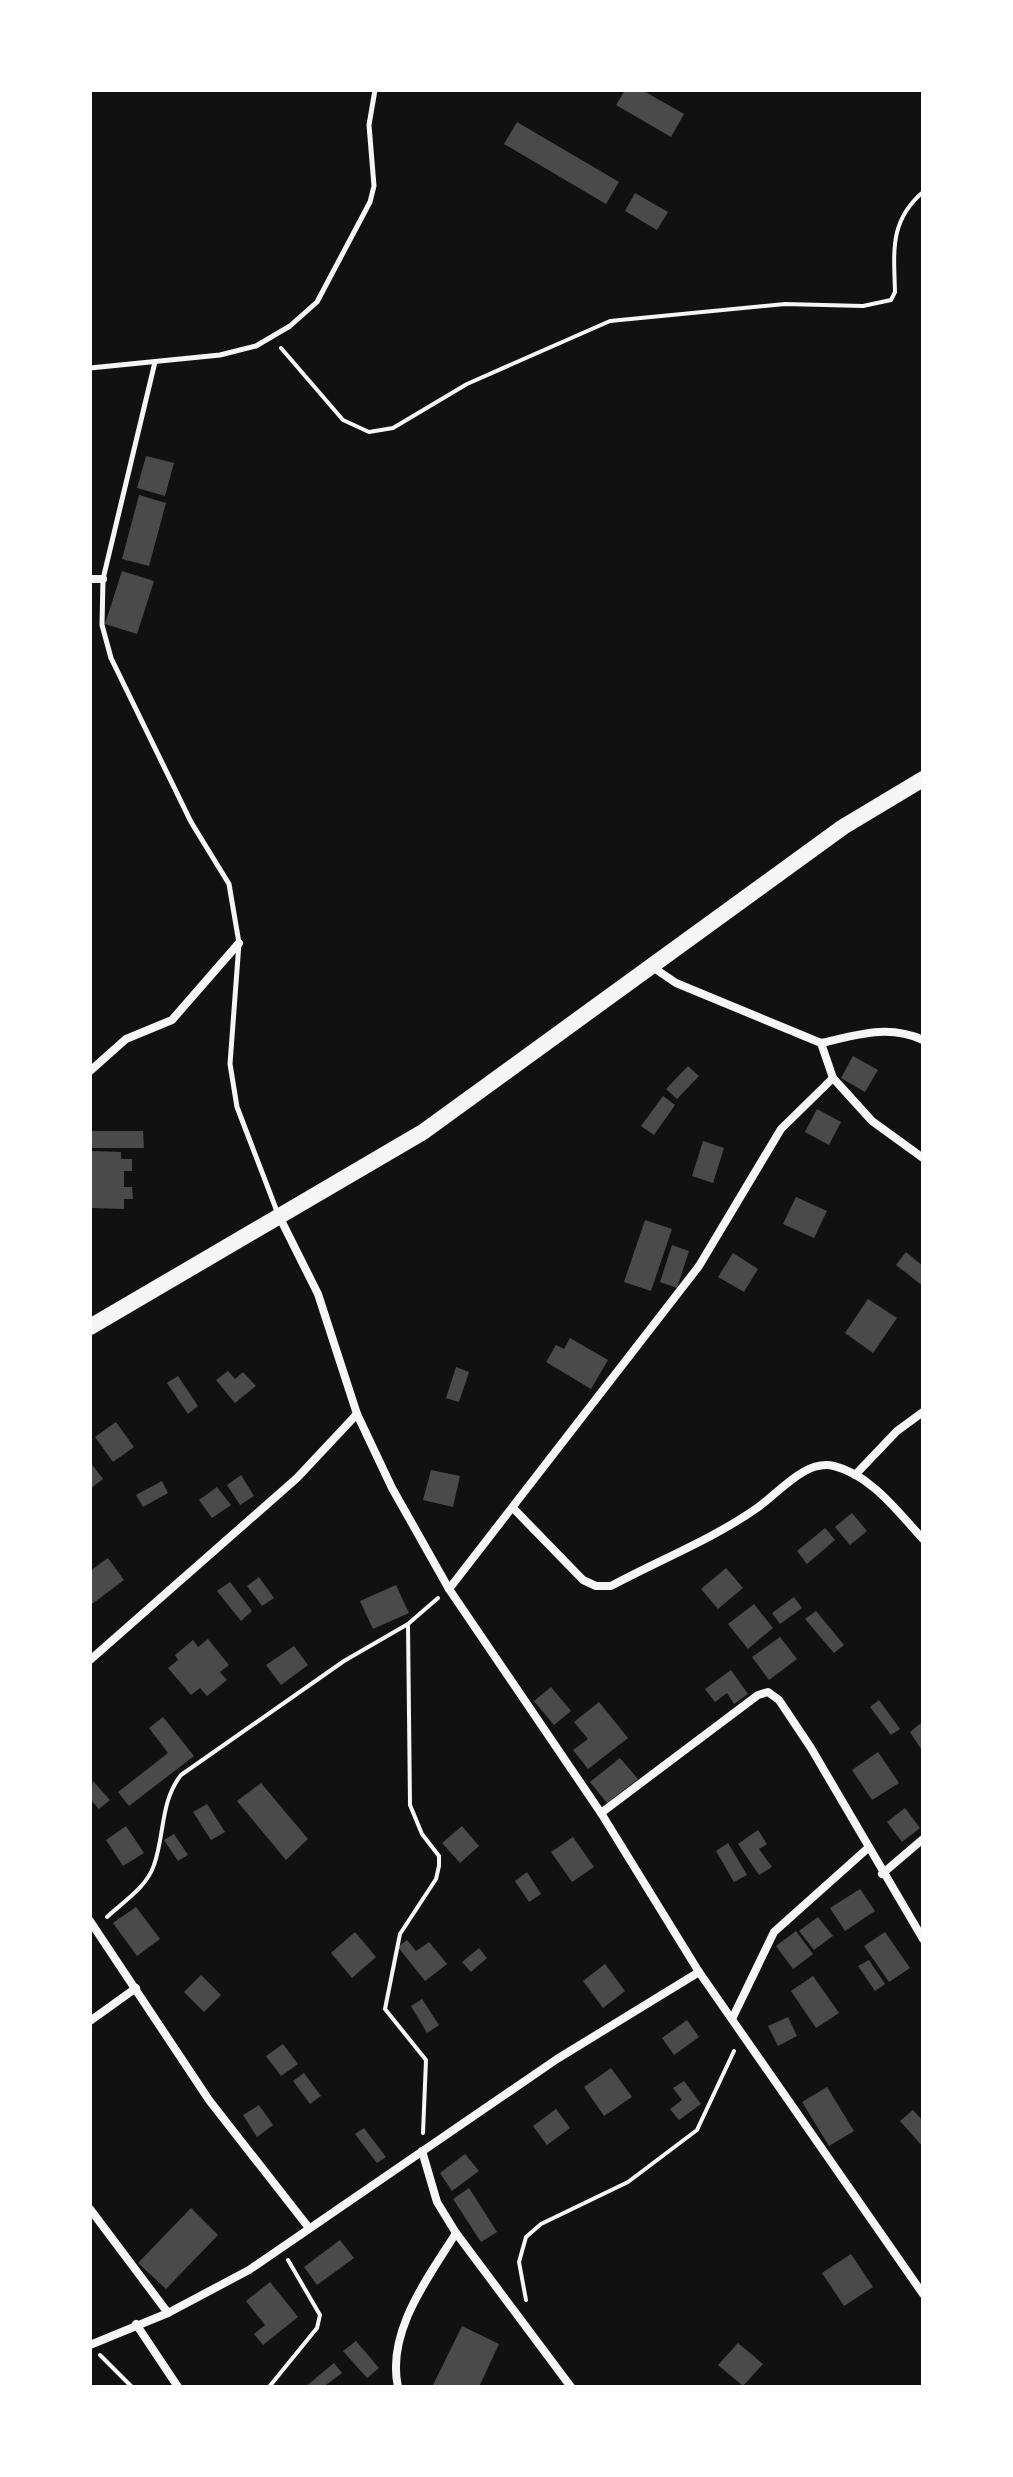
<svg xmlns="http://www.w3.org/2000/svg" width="1013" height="2477" font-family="'Sofia Sans Condensed',sans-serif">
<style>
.building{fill:#4a4a4a}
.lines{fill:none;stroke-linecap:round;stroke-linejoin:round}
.path{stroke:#f5f5f5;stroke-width:4}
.service{stroke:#f5f5f5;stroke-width:5}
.minor{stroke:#f5f5f5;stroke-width:8}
.secondary{stroke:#f5f5f5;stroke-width:16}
</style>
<rect width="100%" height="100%" fill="#111"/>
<g class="building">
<polygon points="625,90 642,90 684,114 671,137 616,105"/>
<polygon points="517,122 619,182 606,204 504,144"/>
<polygon points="635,193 668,212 657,230 625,211"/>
<polygon points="146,456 174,463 165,496 137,488"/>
<polygon points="139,495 166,503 149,566 122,559"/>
<polygon points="122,571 154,581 137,634 105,624"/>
<polygon points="853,1056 878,1070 865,1092 841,1078"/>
<polygon points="688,1066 699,1076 677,1099 666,1089"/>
<polygon points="663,1096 675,1105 654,1135 641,1126"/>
<polygon points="817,1109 841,1122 829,1145 805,1132"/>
<polygon points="90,1131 143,1131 144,1148 90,1148"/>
<polygon points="703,1141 724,1148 713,1183 692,1176"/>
<polygon points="92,1151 121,1152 121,1159 132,1159 132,1171 124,1171 124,1187 132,1187 133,1199 124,1199 124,1209 92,1208"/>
<polygon points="796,1197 827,1211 814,1238 783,1224"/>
<polygon points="645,1220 672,1229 651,1291 624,1282"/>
<polygon points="672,1245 689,1251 677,1288 660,1282"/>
<polygon points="906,1252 923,1266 923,1286 896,1265"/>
<polygon points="733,1253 758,1269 744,1292 718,1277"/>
<polygon points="868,1299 897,1318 873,1353 845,1333"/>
<polygon points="570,1338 608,1360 591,1389 546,1362 556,1345 564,1349"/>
<polygon points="456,1367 469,1372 459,1402 446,1398"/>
<polygon points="228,1371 235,1379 243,1372 256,1386 235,1403 216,1380"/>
<polygon points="178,1376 198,1406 188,1414 167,1383"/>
<polygon points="116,1422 134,1447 113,1462 95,1437"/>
<polygon points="90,1462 103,1479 90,1489"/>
<polygon points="431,1470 460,1476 453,1507 423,1500"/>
<polygon points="241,1475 254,1496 240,1505 227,1485"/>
<polygon points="162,1481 168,1493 143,1507 136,1495"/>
<polygon points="217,1487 231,1505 212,1518 199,1500"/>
<polygon points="852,1513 867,1531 850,1545 835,1527"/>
<polygon points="825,1528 835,1540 807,1564 797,1551"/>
<polygon points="108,1558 124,1580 92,1604 90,1571"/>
<polygon points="726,1568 743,1588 718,1609 701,1589"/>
<polygon points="259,1577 274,1598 262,1606 247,1586"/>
<polygon points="230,1582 252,1611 241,1621 217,1591"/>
<polygon points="396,1585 409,1613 373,1629 360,1601"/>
<polygon points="794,1597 802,1608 780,1624 772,1613"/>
<polygon points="754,1604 773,1628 748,1649 728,1624"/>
<polygon points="816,1611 844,1645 834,1653 805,1619"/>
<polygon points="780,1637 797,1659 769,1680 752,1657"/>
<polygon points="208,1639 229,1665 220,1672 227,1680 207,1696 200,1688 191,1695 168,1668 178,1660 175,1655 193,1640 198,1647"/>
<polygon points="294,1646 308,1665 281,1685 266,1665"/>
<polygon points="731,1670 748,1694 734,1704 727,1693 715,1702 705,1689"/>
<polygon points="551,1687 571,1711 554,1725 534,1701"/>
<polygon points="879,1700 900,1729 891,1735 870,1707"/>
<polygon points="599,1702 628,1738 588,1769 573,1750 588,1739 574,1722"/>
<polygon points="163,1717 194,1756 129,1806 118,1792 168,1753 149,1728"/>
<polygon points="921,1723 923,1726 923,1752 910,1732"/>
<polygon points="878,1752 899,1783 872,1800 852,1770"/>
<polygon points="620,1758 638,1779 607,1803 590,1782"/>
<polygon points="93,1781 110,1800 99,1809 90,1799"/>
<polygon points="261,1783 308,1839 286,1860 237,1801"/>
<polygon points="207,1804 225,1832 211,1840 193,1812"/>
<polygon points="905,1808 920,1828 902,1842 887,1822"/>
<polygon points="126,1826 144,1853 123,1866 106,1840"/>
<polygon points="462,1826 479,1846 460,1863 442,1843"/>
<polygon points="758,1830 767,1844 759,1849 772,1867 759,1875 738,1844"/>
<polygon points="174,1834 188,1855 178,1861 164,1840"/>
<polygon points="573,1837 594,1867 572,1882 551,1852"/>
<polygon points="728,1843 747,1875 734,1882 716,1851"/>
<polygon points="527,1872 541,1894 529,1902 515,1881"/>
<polygon points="860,1889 875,1911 845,1931 830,1908"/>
<polygon points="136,1907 160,1939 137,1956 113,1923"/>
<polygon points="818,1917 833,1936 814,1950 799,1931"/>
<polygon points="796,1931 813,1954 793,1969 776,1946"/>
<polygon points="355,1932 376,1957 352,1978 331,1953"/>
<polygon points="885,1932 910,1968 889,1982 864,1946"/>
<polygon points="407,1940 416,1951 429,1942 447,1964 425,1981 398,1947"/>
<polygon points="479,1948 487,1958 471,1972 462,1962"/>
<polygon points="869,1960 885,1984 875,1991 858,1966"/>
<polygon points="605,1964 625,1991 603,2008 583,1981"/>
<polygon points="201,1975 221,1995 204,2012 184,1992"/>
<polygon points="813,1976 839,2013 816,2028 791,1991"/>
<polygon points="422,1999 439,2025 427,2033 411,2006"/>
<polygon points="788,2017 797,2036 778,2046 768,2026"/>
<polygon points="687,2020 699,2037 674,2055 662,2038"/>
<polygon points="283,2044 298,2064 281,2076 266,2056"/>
<polygon points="611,2068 632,2097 604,2116 584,2087"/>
<polygon points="304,2073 321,2096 310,2104 293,2081"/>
<polygon points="684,2081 701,2104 679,2120 670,2109 682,2100 673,2088"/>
<polygon points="827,2087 854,2131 829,2146 802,2102"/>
<polygon points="259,2105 273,2125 257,2137 243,2115"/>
<polygon points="556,2109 570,2128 547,2145 533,2126"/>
<polygon points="913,2110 923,2121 923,2147 900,2121"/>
<polygon points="364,2128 386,2157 377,2163 355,2134"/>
<polygon points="465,2154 479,2171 452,2191 440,2173"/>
<polygon points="469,2188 497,2232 481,2242 453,2199"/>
<polygon points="191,2208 218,2235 166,2289 138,2263"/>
<polygon points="340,2240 354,2258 317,2285 304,2267"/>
<polygon points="851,2254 873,2287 844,2306 822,2273"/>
<polygon points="270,2282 298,2317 263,2345 254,2334 265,2325 246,2301"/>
<polygon points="462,2326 499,2344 479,2387 432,2387"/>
<polygon points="356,2341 379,2368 367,2378 343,2351"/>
<polygon points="738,2343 763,2364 743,2386 718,2365"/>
<polygon points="334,2363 342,2373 323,2387 305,2387"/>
</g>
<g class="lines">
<g class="path">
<path d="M281 348 343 420 369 432 393 428 467 384 610 321 785 304 863 306 891 300 895 292C894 252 889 221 923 192"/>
<polyline points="408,1624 410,1805 422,1834 439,1856 439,1866 436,1879 400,1934 385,2009 426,2060 423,2133"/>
<path d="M107 1917C123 1902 147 1887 154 1865 165 1834 160 1802 181 1775L344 1661 408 1624 438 1598"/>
<polyline points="526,2300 519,2262 526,2237 541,2224 628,2182 697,2130 734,2051"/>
<polyline points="100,2355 132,2387"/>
<polyline points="269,2387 317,2328 320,2315 288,2260"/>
</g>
<g class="service">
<polyline points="155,362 103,579 102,625 111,658 191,822 229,884 239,943 230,1064 237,1107 278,1214"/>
<polyline points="90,368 220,355 256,346 290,326 317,302 370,202 374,186 369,125 375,90"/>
</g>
<g class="minor">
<polyline points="90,579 103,579"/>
<polyline points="651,966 676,983 821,1043 833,1078 872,1121 923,1158"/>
<path d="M821 1043C857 1035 888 1024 923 1040"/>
<polyline points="90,1071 126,1039 172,1020 239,943"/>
<polyline points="280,1218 318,1294 357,1414 392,1488 449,1589 601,1813 699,1972 923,2294"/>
<polyline points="855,1475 897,1431 923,1412"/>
<path d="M514 1509 583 1580 596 1586H611C659 1560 713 1539 757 1508 779 1493 805 1459 834 1466 871 1475 898 1512 923 1539"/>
<polyline points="449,1589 699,1266 781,1129 833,1078"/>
<polyline points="90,1660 297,1478 357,1414"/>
<polyline points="601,1813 758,1695 768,1692 779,1700 811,1748 923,1939"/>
<polyline points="882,1874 923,1839"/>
<polyline points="90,1921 209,2100 309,2228"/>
<polyline points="732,2019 774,1932 868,1848"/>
<polyline points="90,2021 136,1988"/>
<polyline points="422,2151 437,2202 456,2233 571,2387"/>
<polyline points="90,2209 168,2313"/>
<polyline points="136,2324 178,2387"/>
<polyline points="90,2345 168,2313 249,2270 557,2059 699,1972"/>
<path d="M398 2387C386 2332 428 2278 456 2233"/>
</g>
<polyline class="secondary" points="90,1327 423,1132 843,827 923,779"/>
</g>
<rect width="1013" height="2477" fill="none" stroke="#ffffff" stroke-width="184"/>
</svg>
